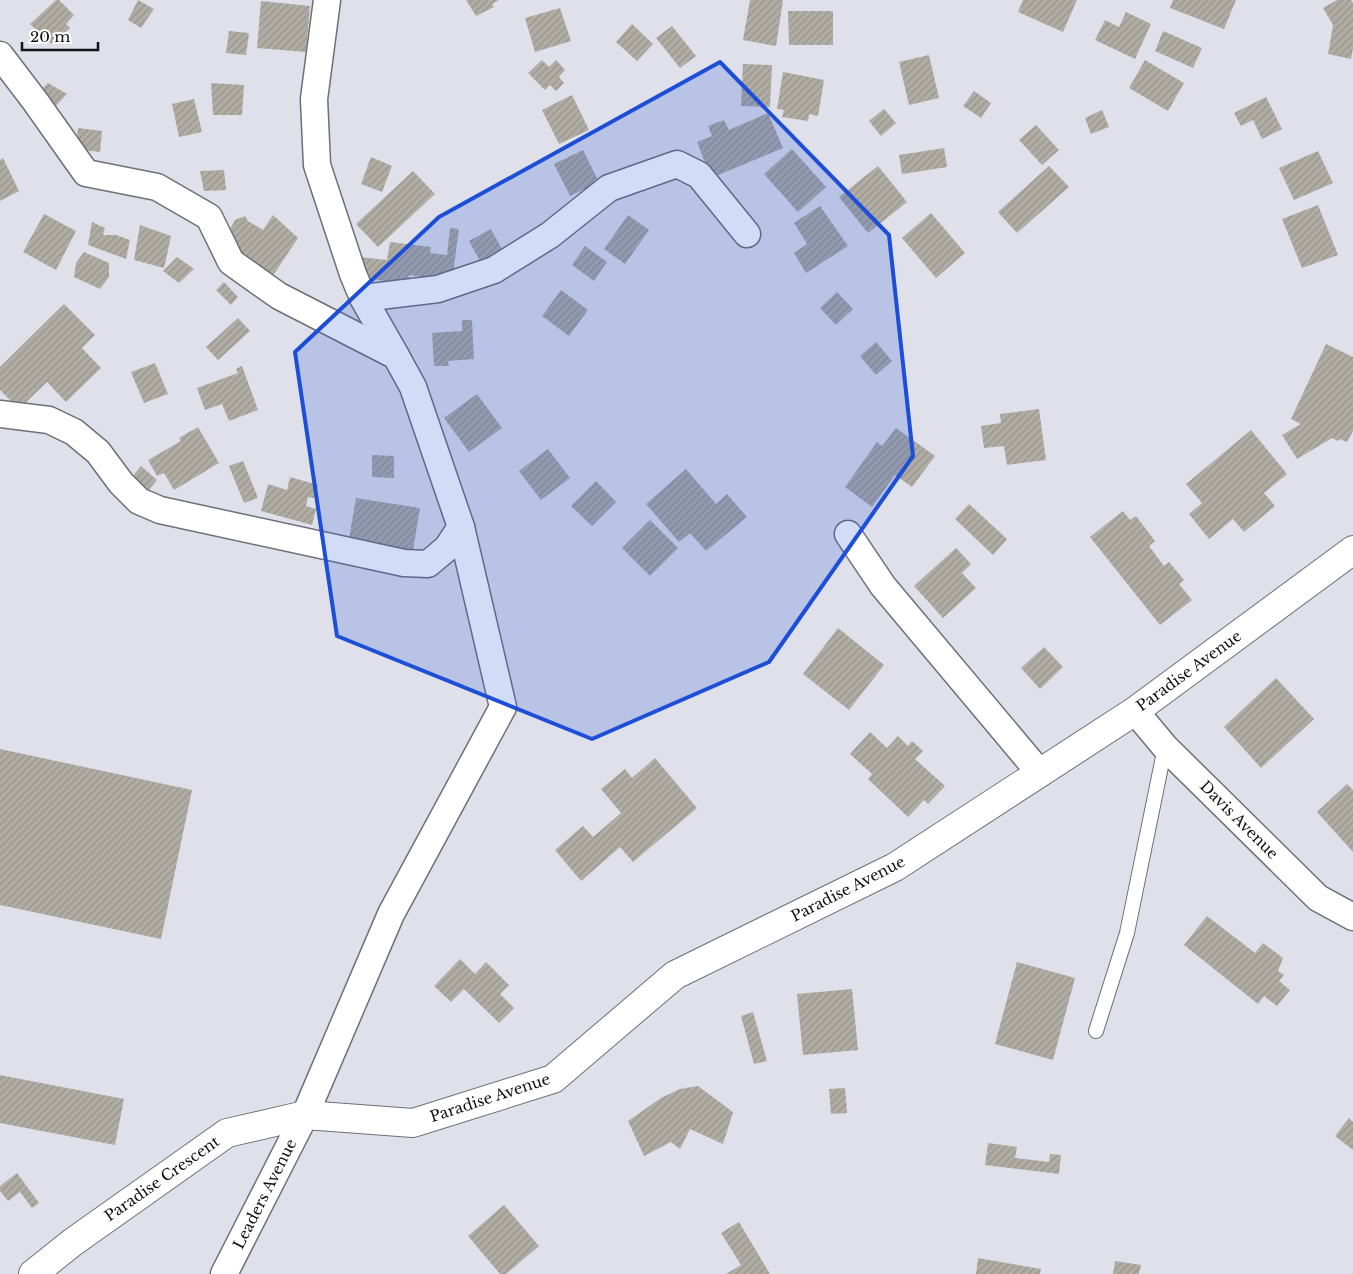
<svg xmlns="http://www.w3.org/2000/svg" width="1353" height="1274" font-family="'Libre Baskerville',serif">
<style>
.building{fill:url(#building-hatch)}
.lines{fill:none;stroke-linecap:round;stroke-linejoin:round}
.service-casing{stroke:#6e6f77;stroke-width:16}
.minor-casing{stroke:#6e6f77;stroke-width:29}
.tertiary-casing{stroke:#6e6f77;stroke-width:30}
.service{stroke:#fff;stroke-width:14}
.minor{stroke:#fff;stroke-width:26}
.tertiary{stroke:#fff;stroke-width:28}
.marked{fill:#1d4ed8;fill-opacity:0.2;stroke:#1d4ed8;stroke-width:4;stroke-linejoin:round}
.labels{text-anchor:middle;stroke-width:4;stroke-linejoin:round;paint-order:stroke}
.street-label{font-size:15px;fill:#111115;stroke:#fff}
</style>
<defs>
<pattern id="building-hatch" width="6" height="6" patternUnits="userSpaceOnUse" patternTransform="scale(1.25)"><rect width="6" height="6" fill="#b1ada5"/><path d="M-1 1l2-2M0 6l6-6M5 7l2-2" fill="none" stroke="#97948d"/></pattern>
</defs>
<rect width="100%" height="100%" fill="#dfe0e9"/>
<g class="building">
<polygon points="56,0 59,0 74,15 66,24 70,28 51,44 30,24"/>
<polygon points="138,0 154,9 141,28 128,20"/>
<polygon points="466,0 499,0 492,4 494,7 476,16"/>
<polygon points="750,0 783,0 776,46 743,40"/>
<polygon points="1023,0 1077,0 1063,32 1018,12"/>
<polygon points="1173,0 1236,0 1224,29 1170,8"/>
<polygon points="1337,0 1351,0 1353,3 1353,48 1351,59 1328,54 1333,25 1323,8"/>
<polygon points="261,1 310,6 306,52 257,48"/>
<polygon points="560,8 571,41 535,52 525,18"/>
<polygon points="788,11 833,11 833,45 789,45"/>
<polygon points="1126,12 1151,24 1135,59 1095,40 1105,20 1119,27"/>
<polygon points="632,24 653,44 637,61 616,42"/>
<polygon points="672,26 696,56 680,68 656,38"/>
<polygon points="229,31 249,33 246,55 226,53"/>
<polygon points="1163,31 1202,48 1193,68 1155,51"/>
<polygon points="929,55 939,98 909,105 899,62"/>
<polygon points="542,60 549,67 556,60 565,70 559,77 564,83 556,91 550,85 545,90 528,73"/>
<polygon points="1145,60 1184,83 1168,111 1129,88"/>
<polygon points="743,64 772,65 770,107 741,106"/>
<polygon points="783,72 824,80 818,116 809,114 808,121 782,117 784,110 777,109"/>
<polygon points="48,83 67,94 52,110 38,93"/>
<polygon points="211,83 244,85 242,115 213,115"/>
<polygon points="974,91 991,103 981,118 963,106"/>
<polygon points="572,95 589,130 559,144 542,110"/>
<polygon points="1266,97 1282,129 1262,139 1253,120 1241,126 1234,113"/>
<polygon points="194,99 202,132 179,137 172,104"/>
<polygon points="884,109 896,123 881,136 869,121"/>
<polygon points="1102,110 1109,127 1091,134 1085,118"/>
<polygon points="768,113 783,148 711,178 697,142 712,136 708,126 724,120 729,130"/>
<polygon points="1036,125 1059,150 1042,165 1019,140"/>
<polygon points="78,128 102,131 100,152 76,149"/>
<polygon points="944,148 947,167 902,174 899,155"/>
<polygon points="792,149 826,187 798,212 764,174"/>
<polygon points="583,150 599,182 570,196 554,164"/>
<polygon points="1318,151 1333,183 1294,200 1279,168"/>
<polygon points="371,157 392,166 382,192 361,184"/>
<polygon points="3,158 19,191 0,201 0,160"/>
<polygon points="878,166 907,202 868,233 839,197"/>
<polygon points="1049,166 1069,187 1017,233 998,212"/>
<polygon points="224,170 226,190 204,191 200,171"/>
<polygon points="413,171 435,194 378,247 356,224"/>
<polygon points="1318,205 1338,255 1302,268 1282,219"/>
<polygon points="820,206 848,246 806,273 794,253 807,244 794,223"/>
<polygon points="931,213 965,253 936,278 902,238"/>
<polygon points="44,214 76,231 56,270 23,252"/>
<polygon points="273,215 298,238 268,283 226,237 235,220 245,216 248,221 263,230"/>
<polygon points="628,215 649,230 625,264 604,249"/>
<polygon points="92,222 105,228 103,235 116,235 130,240 126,259 88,245"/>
<polygon points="140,225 171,236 164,268 134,260"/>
<polygon points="450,228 459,229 452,281 409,275 408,284 356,277 359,257 387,260 390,242 431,247 430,253 447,255"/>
<polygon points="491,229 502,249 480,261 469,241"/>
<polygon points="585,246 607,262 594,281 572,265"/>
<polygon points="84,252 109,263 109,277 100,289 74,277 76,263"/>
<polygon points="177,257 194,269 179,283 163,271"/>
<polygon points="224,282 238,297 231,305 216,290"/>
<polygon points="561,290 588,310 569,336 542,316"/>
<polygon points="837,292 853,309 836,325 820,308"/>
<polygon points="64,304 95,335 82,348 101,368 66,402 47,382 19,409 0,390 0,367"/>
<polygon points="238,318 250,331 218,360 206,347"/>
<polygon points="462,320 472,320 474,359 448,361 449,366 434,366 432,333 462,331"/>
<polygon points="876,342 892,361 876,375 860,356"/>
<polygon points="1326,344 1353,357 1353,431 1347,442 1340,439 1338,441 1332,438 1297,459 1282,435 1301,424 1291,419"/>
<polygon points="155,363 168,394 144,403 131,372"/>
<polygon points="242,366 258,410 229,421 222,404 205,410 197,388 238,373 236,369"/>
<polygon points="477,394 502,428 469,452 444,418"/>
<polygon points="1039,409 1046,460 1007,465 1004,446 984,448 981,426 1001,423 1000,414"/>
<polygon points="198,427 219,463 174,490 164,473 157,476 148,460 181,441 179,438"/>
<polygon points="896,428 935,456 912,487 895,475 872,507 845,487 877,442 882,446"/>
<polygon points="1251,430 1287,474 1264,493 1275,506 1244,532 1233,519 1209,539 1189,514 1202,503 1186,484"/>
<polygon points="548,449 570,478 541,500 519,471"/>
<polygon points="372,455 394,456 394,478 372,477"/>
<polygon points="243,461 258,498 244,503 229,466"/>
<polygon points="141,466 157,480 148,491 133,476"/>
<polygon points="686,469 716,504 727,494 747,517 706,551 690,533 679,542 646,504"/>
<polygon points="290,477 318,485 314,498 308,497 306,506 316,509 312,525 261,511 268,484 287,490"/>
<polygon points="596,481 616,502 592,526 571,506"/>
<polygon points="356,498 420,508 413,550 349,539"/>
<polygon points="969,504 1007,539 993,555 955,519"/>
<polygon points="1123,511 1130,520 1136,516 1155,541 1149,546 1164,566 1169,562 1184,580 1179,584 1192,600 1160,625 1090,537"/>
<polygon points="650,520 678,548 650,576 622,548"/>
<polygon points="956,548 971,564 962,573 976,588 943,618 914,586"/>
<polygon points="838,628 884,665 849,710 803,674"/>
<polygon points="1044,647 1063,667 1040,689 1021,668"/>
<polygon points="1276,678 1314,719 1261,768 1224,727"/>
<polygon points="870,732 887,748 898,736 908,746 912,741 923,751 915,759 945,786 928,804 924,800 908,817 868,779 872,774 850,754"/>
<polygon points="0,749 192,790 161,939 0,905"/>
<polygon points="655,758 697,808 633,862 620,847 581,881 555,850 583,826 593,837 621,813 601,789 625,769 632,778"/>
<polygon points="1347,784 1353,790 1353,852 1317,812"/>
<polygon points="1207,916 1255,953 1263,943 1283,958 1278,971 1284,975 1279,981 1290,990 1277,1006 1264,996 1258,1004 1184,945"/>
<polygon points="460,959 475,974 486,962 509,985 500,994 514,1008 499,1023 464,989 451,1002 434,986"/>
<polygon points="1017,962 1075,978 1053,1060 995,1044"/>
<polygon points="852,989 858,1050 803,1055 797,994"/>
<polygon points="753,1012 767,1061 754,1064 741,1016"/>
<polygon points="0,1075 124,1099 115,1145 0,1123"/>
<polygon points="698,1086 733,1112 723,1144 690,1129 680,1149 671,1142 644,1156 628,1121 661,1098 680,1089"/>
<polygon points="845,1088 847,1113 831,1114 829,1089"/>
<polygon points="1349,1118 1353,1122 1353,1150 1335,1136"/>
<polygon points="988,1143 1017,1147 1015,1158 1049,1162 1050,1154 1061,1155 1059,1174 985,1165"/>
<polygon points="17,1173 39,1203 32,1208 20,1192 8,1201 0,1191 0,1186"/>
<polygon points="504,1205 539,1246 506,1274 500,1274 468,1236"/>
<polygon points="739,1222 770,1274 726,1274 741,1265 721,1233"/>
<polygon points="978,1258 1041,1269 1040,1274 976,1274"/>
<polygon points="1115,1261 1141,1265 1139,1274 1113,1274"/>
</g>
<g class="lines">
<defs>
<polyline id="service" points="1096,1031 1127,933 1165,747"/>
<g id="minor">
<polyline points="327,0 314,99 317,165 353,274 363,298 396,356"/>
<polyline points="0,55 35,101 86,173 157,187 209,217 231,262 279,296 396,356 413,387 461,527 503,707 391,914 305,1115 224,1274"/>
<polyline points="363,298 438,289 494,270 550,235 609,188 677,164 699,175 747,234"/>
<polyline points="0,414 49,420 74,432 98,452 121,483 139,501 160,510 404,563 428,564 447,548 461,527"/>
<polyline points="848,534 883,586 1040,773"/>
<polyline points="1135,711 1165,747 1318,898 1353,917"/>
</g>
<polyline id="tertiary" points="33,1274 73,1242 227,1133 305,1115 413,1123 553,1079 675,975 895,867 1135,711 1353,550"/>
</defs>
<use href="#service" class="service-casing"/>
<use href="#minor" class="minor-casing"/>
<use href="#tertiary" class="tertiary-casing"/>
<use href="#service" class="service"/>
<use href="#minor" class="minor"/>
<use href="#tertiary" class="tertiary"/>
</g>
<path class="marked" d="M720 62 889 235 913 456 769 662 592 739 337 636 295 352 439 217Z"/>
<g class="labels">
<g class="street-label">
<text transform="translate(1189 671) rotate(-36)" y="5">Paradise Avenue</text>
<text transform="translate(1239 820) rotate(45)" y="5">Davis Avenue</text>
<text transform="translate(848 889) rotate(-27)" y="5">Paradise Avenue</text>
<text transform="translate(490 1098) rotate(-18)" y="5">Paradise Avenue</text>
<text transform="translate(162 1179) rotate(-35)" y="5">Paradise Crescent</text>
<text transform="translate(265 1194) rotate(-63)" y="5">Leaders Avenue</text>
</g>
</g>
<path d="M22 42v8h76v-8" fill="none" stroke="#111115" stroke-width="2.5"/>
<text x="30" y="42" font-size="15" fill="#111115" stroke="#ffffff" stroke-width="4" paint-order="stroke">20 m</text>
</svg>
